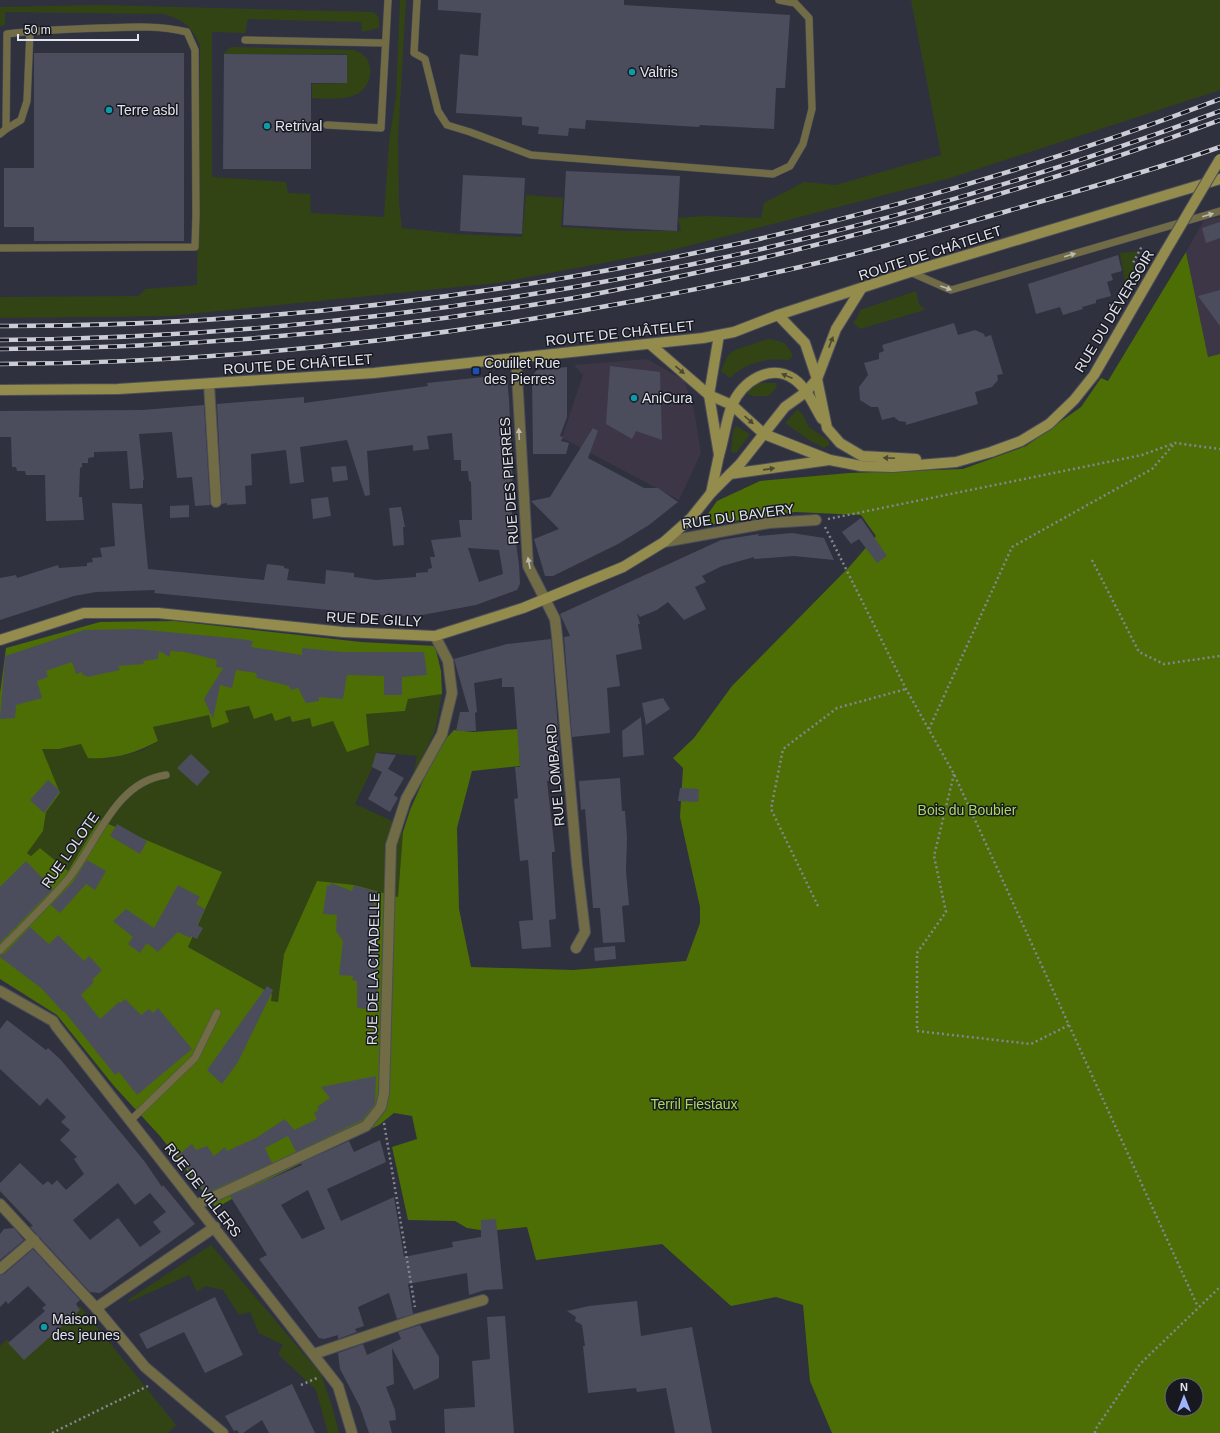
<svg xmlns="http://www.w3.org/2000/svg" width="1220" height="1433" font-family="Arial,sans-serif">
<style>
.commercial{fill:#3c3647}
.green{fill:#324413}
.forest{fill:#4d6e04;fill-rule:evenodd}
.building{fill:#4b4d5d;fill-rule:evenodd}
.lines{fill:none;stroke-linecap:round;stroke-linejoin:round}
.service-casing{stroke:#4c4e5b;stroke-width:8}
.minor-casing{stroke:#4c4e5b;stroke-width:12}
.tertiary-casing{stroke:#4c4e5b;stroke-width:12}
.secondary-casing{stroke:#4c4e5b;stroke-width:12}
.path{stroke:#848692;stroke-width:2.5;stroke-dasharray:2 3;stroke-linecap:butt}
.service{stroke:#716c45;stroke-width:7}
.minor{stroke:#716c45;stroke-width:10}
.tertiary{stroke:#716c45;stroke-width:10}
.secondary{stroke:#948c4c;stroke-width:10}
.rail-casing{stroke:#cbcdd6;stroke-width:4.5}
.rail{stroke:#181920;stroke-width:3;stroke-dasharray:9;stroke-linecap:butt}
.secondary-bridge-casing{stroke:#4c4e5b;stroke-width:12;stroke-linecap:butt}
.secondary-bridge{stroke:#948c4c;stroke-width:10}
.oneway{fill:#bbbbb3}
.oneway2{fill:#4a4732}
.culture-dot{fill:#0f9aa8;stroke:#181920;stroke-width:1.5}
.transit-dot{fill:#1a4fb4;stroke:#181920;stroke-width:1.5}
.labels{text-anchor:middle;stroke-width:3;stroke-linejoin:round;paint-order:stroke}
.poi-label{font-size:14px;fill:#e3e5ee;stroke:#181920;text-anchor:start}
.street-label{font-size:14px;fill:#e3e5ee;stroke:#181920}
.park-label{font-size:14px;fill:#a9d961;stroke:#181920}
</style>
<rect width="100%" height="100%" fill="#2f313f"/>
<g class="commercial">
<polygon points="1220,217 1220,354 1208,357 1186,252 1204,220"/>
<polygon points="647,359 684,380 694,410 701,453 679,500 562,438 583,375 574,365"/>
</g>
<g class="green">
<path d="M400 0H406L398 139 399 203 402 228 458 234 522 237 526 195 563 198 561 227 625 231H681L678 218 704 216 761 218 764 203 804 182 836 185 941 155 911 0H1220V90L950 178 676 249 497 283 169 316 0 318V297L139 296 145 289 197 285 200 45C190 25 185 21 164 14L5 12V25L0 26V7L99 5 374 12 379 18V28L362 32 361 22 248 19 245 33 212 32V177L286 182 288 193 310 194 311 213 384 217 389 141 396 98Z"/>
<path d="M231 47 354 50C356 51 360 52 362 54 376 64 371 89 355 95 343 100 325 99 312 98V84L347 83 346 54H223Z"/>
<polygon points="1139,251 1133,263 1136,270 1126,288 1120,253"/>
<polygon points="916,291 919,304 925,310 860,329 853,322 857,318 860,310"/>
<path d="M768 339C783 341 786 342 793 356L788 360C766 358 746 362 730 378L721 371 728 355 735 350Z"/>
<polygon points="759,383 776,383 777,386 769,396 753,396 746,393"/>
<polygon points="798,409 803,415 809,427 829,441 829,445 824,448 809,440 785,423"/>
<polygon points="736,426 750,434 736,453 731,452 733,431"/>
<polygon points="442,694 435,731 413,777 417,756 380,752 355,804 392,821 403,832 398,897 317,881 284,954 278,1003 271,1001 272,994 188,947 222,872 99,820 68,871 40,848 31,856 27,852 43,831 46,812 60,793 41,749 59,749 81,744 106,759 141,751 158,741 153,727 209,715 212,727 225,711 250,706 272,713 290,716 292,722 310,718 312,727 333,720 347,751 366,714 405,711 408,699"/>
<polygon points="211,1245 321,1374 332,1406 339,1433 328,1433 316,1390 278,1354 283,1345 259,1333 250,1312 239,1315 223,1290 205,1286 197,1292 189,1275 129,1302 128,1300"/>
<polygon points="80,1306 176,1425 168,1433 1,1433 0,1431 0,1346 7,1339 23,1357"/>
</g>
<path class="forest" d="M1186 252 1208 357 1220 354V1433H832L810 1381 803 1305 776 1297 731 1306 662 1244 536 1260 527 1227 487 1231 467 1228 455 1221 408 1220 392 1147 417 1139 412 1116 394 1113 379 1125 251 1188 216 1208 160 1136 114 1086 57 1015 0 979V693L6 648 100 622 175 621 361 642 435 646 441 671 442 694 408 699 405 711 366 714 369 745 347 752 333 721 312 727 310 718 292 722 290 716 275 721 272 713 254 719 249 706 225 711 229 722 212 728 209 715 153 727 158 741C136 753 113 760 88 758L81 744 59 749H42L60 793 46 812 43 831 27 853 31 856 40 848 68 871 99 820 222 872 188 947 272 994 271 1001 278 1002 284 954 317 881 354 885 398 897 403 832 410 810 438 747 454 730 473 732 518 729 520 766 472 771 457 828 459 909 471 967 573 970 686 961 700 923V907L680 817 683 768 673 758 694 738 732 686 851 565 876 536 861 515 795 512 701 526V524L717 501 760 481 849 473 963 469 1026 446 1081 407 1101 378 1108 381ZM1172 1385H1196V1409H1172Z"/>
<g class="building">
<polygon points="438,0 624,0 624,5 790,15 785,88 776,88 774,129 700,125 699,127 586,120 585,129 569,128 568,136 538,134 539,127 522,125 522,117 456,113 460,54 478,56 481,13 438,10"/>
<polygon points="34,53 184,53 184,241 34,241 34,227 4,227 4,168 34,168"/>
<polygon points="224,54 347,55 347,83 311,83 311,169 223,169"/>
<polygon points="566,171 680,176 677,231 563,225"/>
<polygon points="463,175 525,178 522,234 460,231"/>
<polygon points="1220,222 1220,238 1206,243 1202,228"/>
<polygon points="1118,255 1122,271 1111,274 1113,280 1107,282 1111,296 1096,300 1096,303 1082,307 1083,309 1063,315 1060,307 1036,314 1028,284"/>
<polygon points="1220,290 1220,326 1198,296"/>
<polygon points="954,323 958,335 975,330 984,334 985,337 991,335 1003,374 997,375 998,380 992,387 975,392 978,404 906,425 906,422 899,421 894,417 882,420 878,407 871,407 860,400 859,387 868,375 864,363 879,359 879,353 884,351 882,345"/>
<polygon points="610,366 660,372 662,440 636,431 632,439 606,424"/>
<polygon points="567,367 567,417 560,436 563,437 561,441 569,443 566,454 533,454 532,376 537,370"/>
<path d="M502 375 507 378 509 399 513 491 509 492 519 565 520 584 517 590 476 605 422 615 391 616 154 593 155 590 96 592 74 596 0 620V578L16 575 17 578 58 565 59 568 87 566V563L93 562 92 558 102 557 100 548 115 546 112 503 142 504 148 569 264 580 267 564 284 566V568L289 569 287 580 325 584 326 570 354 573V577L376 580 416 577V573L428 572V569L432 568 430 557H435L431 540 461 537 459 520H472L471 482 469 481 468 471H461V460H454L452 433 427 436 429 449 413 451V445L367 451 370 495 365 496 347 440 300 447 304 482 290 484 286 450 251 454 252 485 245 486 246 504 227 505V503L222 504 217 404 304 397V403L428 386 427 383ZM468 548 499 550 503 574 479 582Z"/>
<polygon points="204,405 210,505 195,506 192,477 177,478 172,432 139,434 144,480 143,480 143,488 130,489 127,451 94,452 94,457 88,458 88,463 82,463 82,467 80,468 79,497 82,497 84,520 46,521 45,475 26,475 25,471 17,471 16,467 12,467 11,437 0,437 0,411 142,410"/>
<polygon points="593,428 598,431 588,458 644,488 658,488 678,502 649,525 618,544 553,576 545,576 534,539 559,529 531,501 550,497"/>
<polygon points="346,466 348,480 333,482 331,467"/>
<polygon points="328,497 331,516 313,519 311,499"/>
<polygon points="189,505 189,517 170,518 170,506"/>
<polygon points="401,507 405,527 403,527 404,545 393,546 389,508"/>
<polygon points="861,518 887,556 877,563 859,539 851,544 842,532"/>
<polygon points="792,533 824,538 834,560 794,556 754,559 754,557 722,566 702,576 706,582 695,587 706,609 684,620 668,602 657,610 640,617 637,613 640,624 638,624 642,649 616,655 620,686 607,688 610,733 572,737 564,637 570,636 560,614 721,540 759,534 758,536"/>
<polygon points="137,629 241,639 253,641 251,647 302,655 302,648 343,652 424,652 427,675 402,677 402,695 384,695 384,676 347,675 343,699 319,697 319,701 306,703 298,688 291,690 289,686 257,678 256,673 236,670 232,688 220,685 213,719 204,699 223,668 216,667 217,660 185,652 170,651 170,657 159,651 158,659 143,661 144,664 118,666 120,670 87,677 85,675 83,676 82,672 76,674 72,662 46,671 48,677 37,681 42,698 16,705 15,718 0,719 5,656 84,630"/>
<polygon points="551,639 562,780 547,781 555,852 552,852 552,858 556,919 549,920 551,947 522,949 519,921 533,920 528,860 520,861 514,799 518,798 515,767 520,767 514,687 502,687 502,678 474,683 477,712 475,713 476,731 456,731 460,712 469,712 454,659 507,644"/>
<polygon points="663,698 670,709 646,725 642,703"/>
<polygon points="641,717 644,755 623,757 622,731"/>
<polygon points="376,753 396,755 388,769 404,778 394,795 398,798 390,812 368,799 382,772 372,767"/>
<polygon points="191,754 210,772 197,786 177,768"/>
<polygon points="620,778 622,811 625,811 627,838 626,871 629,905 622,906 625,942 603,943 600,908 593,908 585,809 581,810 579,781"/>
<polygon points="48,780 60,791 44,813 30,800"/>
<polygon points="680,788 699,789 698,802 678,801"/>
<polygon points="117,824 147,841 140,854 110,836"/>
<polygon points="87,860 106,871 95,890 86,884 60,913 51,905 73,882"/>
<polygon points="26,861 53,889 0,943 0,887"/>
<polygon points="331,883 352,891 354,885 377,892 373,904 378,906 377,1009 357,1008 357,981 352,980 353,976 339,975 343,941 336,931 337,915 323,914 327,885 330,886"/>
<polygon points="178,885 200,897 196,904 205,909 197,925 203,928 197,939 191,936 190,938 178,932 158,952 147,943 140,953 128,944 133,937 113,921 126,909 154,928"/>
<polygon points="30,927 49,944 58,935 84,961 89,956 102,970 92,980 94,982 81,995 100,1019 119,1002 121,1003 125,999 141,1015 149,1009 153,1013 158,1008 192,1049 137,1095 119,1072 115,1075 64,1011 63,1012 42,989 0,957 0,955 4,954"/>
<polygon points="615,946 616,959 595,961 594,948"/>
<polygon points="267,986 273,990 238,1062 222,1084 207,1070"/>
<path d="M7 1020 46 1050 48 1048 61 1060 145 1162 162 1187 163 1185 195 1224 100 1293 90 1292 30 1227 33 1226 0 1191V1183L20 1163 43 1185 48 1181 52 1185 57 1180 66 1190 84 1174 74 1159 77 1157 60 1140 70 1130 61 1122 66 1117 47 1098 40 1106 0 1069V1029ZM118 1183 135 1205 150 1193 166 1212 153 1222 161 1232 140 1247 118 1218 90 1240 73 1220Z"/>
<polygon points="376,1076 375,1104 362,1120 296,1152 288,1136 265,1148 272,1163 208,1192 205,1192 178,1155 192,1144 196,1150 207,1146 214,1156 225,1147 227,1151 256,1138 285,1119 294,1130 317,1119 314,1113 319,1110 317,1107 330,1098 321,1087"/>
<path d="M380 1140 386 1162 327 1189 341 1221 394 1197 404 1257 453 1247 452 1242 481 1237V1220L496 1219 503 1289 485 1290 469 1295 467 1273 408 1284 413 1314 397 1319 389 1293 358 1307 364 1326 355 1329 357 1332 338 1339V1335L324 1339 319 1338 259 1259 267 1255 230 1196 302 1165 301 1163 349 1141 354 1152ZM308 1190 325 1229 302 1239 281 1205Z"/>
<polygon points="14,1228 24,1240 0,1260 0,1234 4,1229"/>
<polygon points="33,1249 80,1300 76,1304 80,1310 24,1360 8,1343 45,1311 42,1308 46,1305 28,1286 8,1304 6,1301 0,1307 0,1275 4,1274"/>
<polygon points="215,1297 243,1355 205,1373 184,1332 147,1349 139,1334"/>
<polygon points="637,1301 641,1336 692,1327 712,1433 675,1433 666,1388 637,1392 636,1388 588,1393 583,1346 585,1346 582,1325 575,1321 576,1317 567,1311 589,1306"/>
<polygon points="505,1316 514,1433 445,1433 444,1409 475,1407 472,1361 490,1359 487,1317"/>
<polygon points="420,1325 439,1357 439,1378 414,1390 392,1348 394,1384 386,1387 395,1410 396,1420 389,1421 392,1433 369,1433 360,1407 340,1369 338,1353 363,1344 367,1355 401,1339 398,1332"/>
<polygon points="292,1384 315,1433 269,1433 262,1420 243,1433 239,1433 237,1430 234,1431 225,1416"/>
</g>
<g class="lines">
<defs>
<g id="service">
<polyline points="417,0 414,53 425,59 438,111 447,125 470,132 531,155 773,174 790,166 803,144 812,109 809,18 795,3 779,0"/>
<polyline points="245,40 385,43"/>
<polyline points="327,125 381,128 388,0"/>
<polyline points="6,129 21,120 27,101 30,31"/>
<path d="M0 134 6 129 7 34C38 30 70 29 102 28 132 27 157 25 187 32L195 50 196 215 195 247 0 248"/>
<polyline points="910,272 951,290 1220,211"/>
<path d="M0 950C23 927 47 904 68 879 97 844 114 782 166 775"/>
<polyline points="131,1120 195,1058 217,1013"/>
</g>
<g id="minor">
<polyline points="516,358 528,566 555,619 557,636 577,865 585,932 576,948"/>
<polyline points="209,384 216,502"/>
<polyline points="664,542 769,523 816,520"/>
<polyline points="0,1204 96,1308 145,1367 223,1433"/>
<polyline points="196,1205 366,1126 381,1107 384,1093 391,845 406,799 442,734 452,693 448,661 435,636"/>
<polyline points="0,1269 34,1240"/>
<polyline points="96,1308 215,1227"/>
<polyline points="314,1354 417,1319 483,1300"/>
</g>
<polyline id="tertiary" points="0,991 53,1021 56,1026 338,1386 352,1433"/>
<g id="secondary">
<polyline points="778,315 805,343 817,379 827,428 840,443 862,456 916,459"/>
<polyline points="651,345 709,395 732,405 764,434 830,460 861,466 893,467 956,462 991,452 1021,441 1049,424 1074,400 1094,375 1165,252"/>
<polyline points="0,390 118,389 374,373 703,338 734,332 778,315 910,272 1220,179"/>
<path d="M719 455C724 439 726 420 732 405 743 381 770 363 794 379 807 388 814 406 822 419"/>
<polyline points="730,474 829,460"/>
<polyline points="711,493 719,455 709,395 719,335"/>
<polyline points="0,640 84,613 158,613 343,632 435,636 523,608 623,567 664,542 691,518 711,493 740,464 785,407 806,392 817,379 836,329 861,289"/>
</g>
</defs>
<use href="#service" class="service-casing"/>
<use href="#minor" class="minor-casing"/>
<use href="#tertiary" class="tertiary-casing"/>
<use href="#secondary" class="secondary-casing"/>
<g class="path">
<polyline points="1141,268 1133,263 1142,246"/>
<polyline points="828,519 1142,455 1175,443 1220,449"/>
<polyline points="825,527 906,689 954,774 1198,1307"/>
<polyline points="1092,560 1139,652 1164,664 1220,656"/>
<polyline points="929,729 1012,547 1152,469 1175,443"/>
<polyline points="954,774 934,856 946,912 917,953 917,1031 1031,1044 1069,1025"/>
<polyline points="818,906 771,809 783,749 837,708 906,689"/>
<polyline points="384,1123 415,1307"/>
<polyline points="301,1385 317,1378"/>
<polyline points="52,1433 148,1386"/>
<polyline points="1095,1433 1095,1430 1140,1364 1220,1287"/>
</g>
<use href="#service" class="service"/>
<use href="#minor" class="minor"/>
<use href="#tertiary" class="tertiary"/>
<use href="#secondary" class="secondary"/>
<defs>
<g id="rail">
<path d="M0 326C414 327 833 246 1220 99"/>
<path d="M0 340C419 336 827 257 1220 111"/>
<path d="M0 349C192 348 384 331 574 298 607 292 640 285 672 278 859 239 1041 186 1220 120"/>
<path d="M0 364C215 363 429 340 640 300 707 287 775 274 842 257 898 243 955 226 1011 210 1081 190 1151 171 1220 147"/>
</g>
</defs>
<use href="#rail" class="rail-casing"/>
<use href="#rail" class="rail"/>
<defs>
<polyline id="secondary-bridge" points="1165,252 1220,159"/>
</defs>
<use href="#secondary-bridge" class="secondary-bridge-casing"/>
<use href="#secondary-bridge" class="secondary-bridge"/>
</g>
<defs><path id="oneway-solid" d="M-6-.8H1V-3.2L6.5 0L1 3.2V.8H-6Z"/></defs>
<g class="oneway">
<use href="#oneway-solid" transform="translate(1208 215) rotate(-16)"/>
<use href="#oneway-solid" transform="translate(1070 255) rotate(-16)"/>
<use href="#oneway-solid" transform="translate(946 288) rotate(20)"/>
<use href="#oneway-solid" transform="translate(519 434) rotate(-93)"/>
<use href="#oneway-solid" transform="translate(529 563) rotate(-101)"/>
</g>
<g class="oneway2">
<use href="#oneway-solid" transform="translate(831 342) rotate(-69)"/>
<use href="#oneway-solid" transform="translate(680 370) rotate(40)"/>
<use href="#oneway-solid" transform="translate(787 376) rotate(-158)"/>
<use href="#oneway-solid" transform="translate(749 420) rotate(42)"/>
<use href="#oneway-solid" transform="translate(889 458) rotate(-177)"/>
<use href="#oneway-solid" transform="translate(769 469) rotate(-8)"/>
</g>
<g class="culture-dot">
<circle cx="632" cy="72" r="4"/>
<circle cx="109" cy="110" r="4"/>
<circle cx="267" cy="126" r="4"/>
<circle cx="634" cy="398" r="4"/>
<circle cx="44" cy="1327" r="4"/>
</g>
<rect class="transit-dot" x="472" y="367" width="8" height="8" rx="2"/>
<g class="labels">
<g class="poi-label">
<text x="640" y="77">Valtris</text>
<text x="117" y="115">Terre asbl</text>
<text x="275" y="131">Retrival</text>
<text x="484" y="368">Couillet Rue<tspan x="484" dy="16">des Pierres</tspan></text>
<text x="642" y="403">AniCura</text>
<text x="52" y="1324">Maison<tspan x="52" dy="16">des jeunes</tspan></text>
</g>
<g class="street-label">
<text transform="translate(930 253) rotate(-18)" y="5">ROUTE DE CHÂTELET</text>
<text transform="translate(1114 311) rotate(-59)" y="5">RUE DU DÉVERSOIR</text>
<text transform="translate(620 333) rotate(-6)" y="5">ROUTE DE CHÂTELET</text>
<text transform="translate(298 364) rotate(-4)" y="5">ROUTE DE CHÂTELET</text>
<text transform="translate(509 481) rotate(-94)" y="5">RUE DES PIERRES</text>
<text transform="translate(738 516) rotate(-8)" y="5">RUE DU BAVERY</text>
<text transform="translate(374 619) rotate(3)" y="5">RUE DE GILLY</text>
<text transform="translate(555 775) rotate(-95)" y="5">RUE LOMBARD</text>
<text transform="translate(70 850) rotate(-55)" y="5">RUE LOLOTE</text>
<text transform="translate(373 969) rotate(-89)" y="5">RUE DE LA CITADELLE</text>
<text transform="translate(203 1190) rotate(52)" y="5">RUE DE VILLERS</text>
</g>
<g class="park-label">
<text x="967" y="815">Bois du Boubier</text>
<text x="694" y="1109">Terril Fiestaux</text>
</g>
</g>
<g transform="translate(1184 1397)"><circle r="19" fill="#181920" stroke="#696b72"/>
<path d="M0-3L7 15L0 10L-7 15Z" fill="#9fb3fd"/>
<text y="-6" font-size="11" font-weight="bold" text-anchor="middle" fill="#e3e5ee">N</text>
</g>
<path d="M18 34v6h120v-6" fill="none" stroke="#e3e5ee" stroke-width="2"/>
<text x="24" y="34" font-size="12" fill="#e3e5ee" stroke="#181920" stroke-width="3" paint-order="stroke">50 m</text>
</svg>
